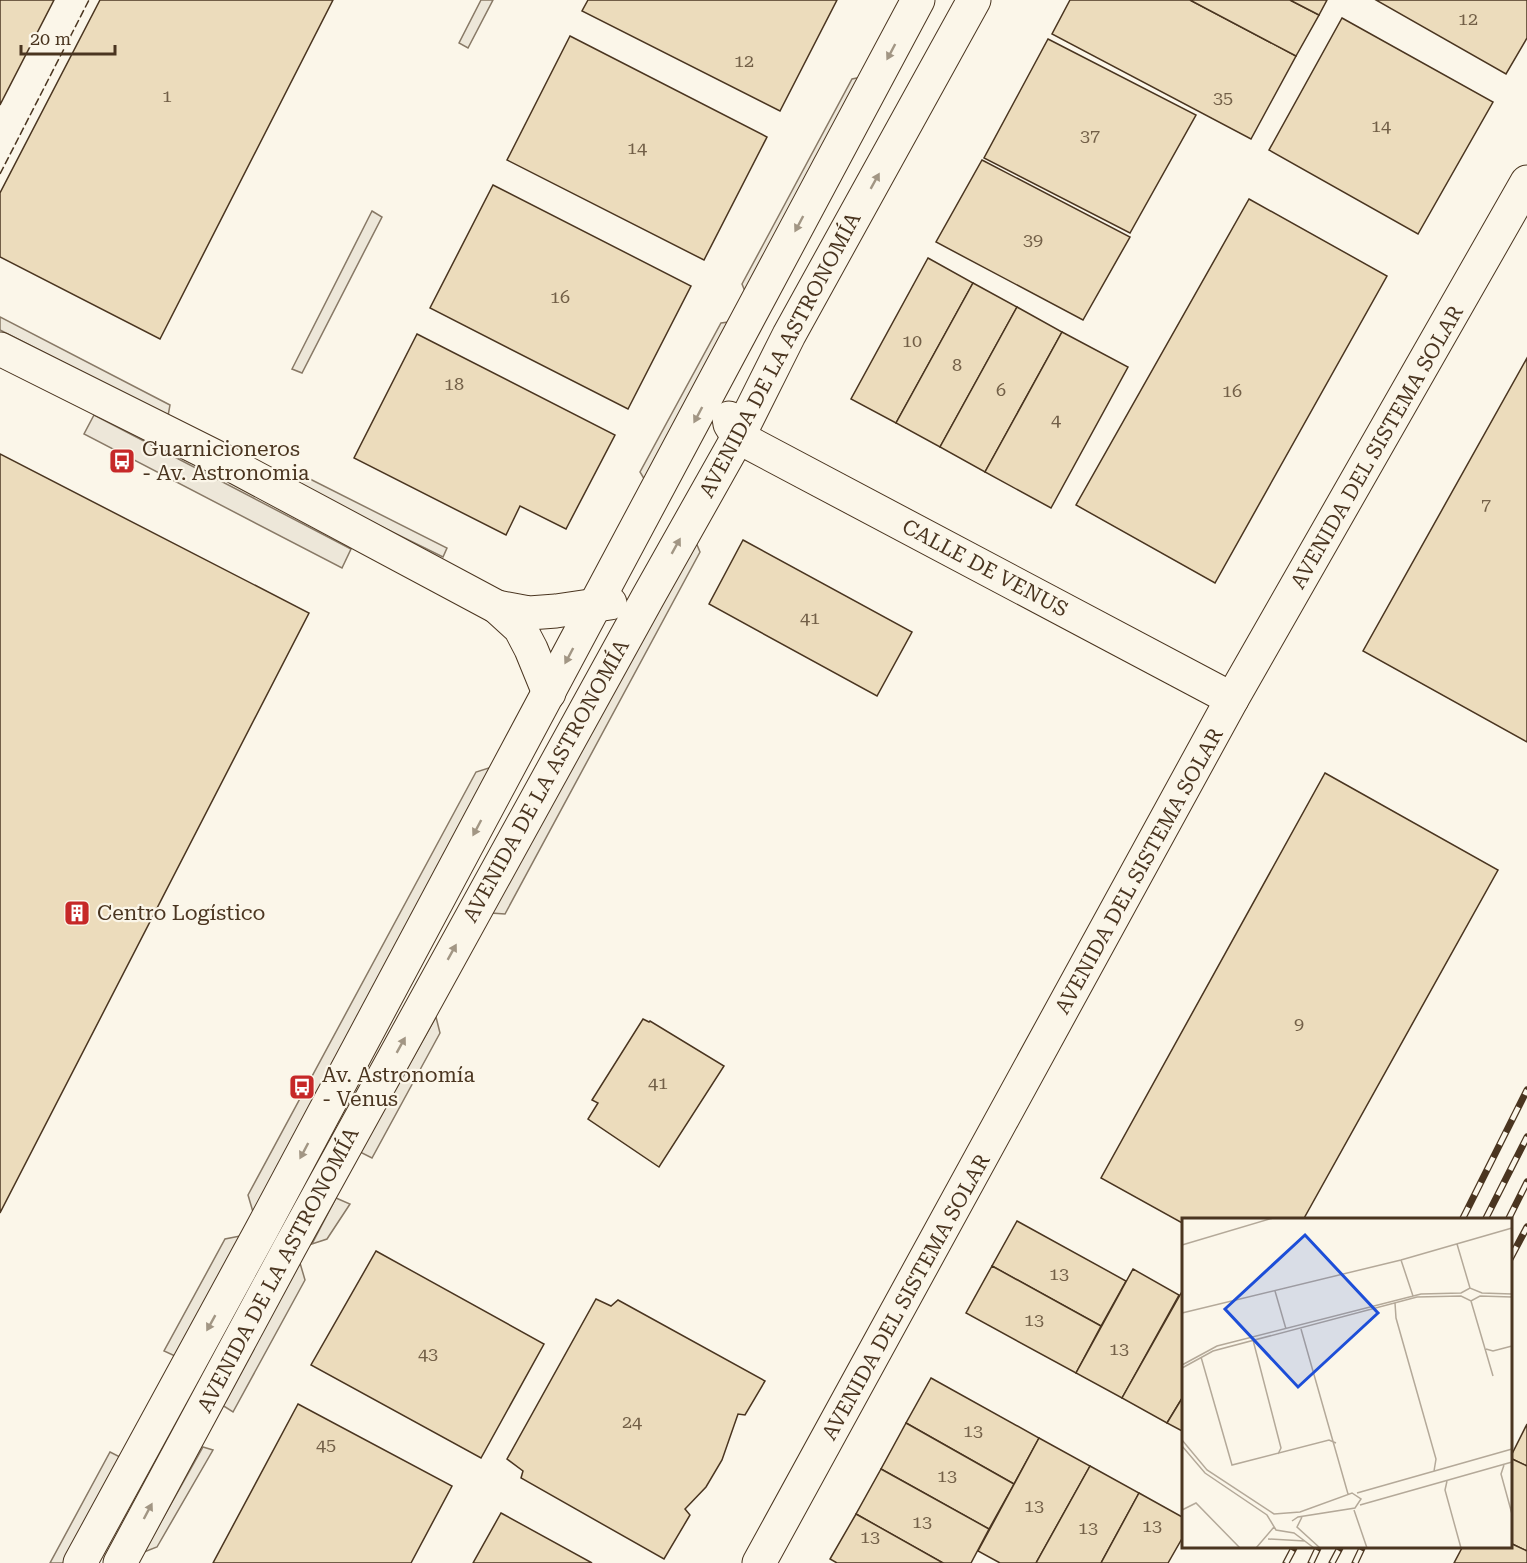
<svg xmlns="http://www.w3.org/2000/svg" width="1527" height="1563" font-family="'Roboto Serif',serif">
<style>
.parking{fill:#ede7d9;stroke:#887966;stroke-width:1.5}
.building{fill:#ecdcbc;stroke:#4a3520;stroke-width:1.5}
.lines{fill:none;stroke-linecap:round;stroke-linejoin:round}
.minor-casing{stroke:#4a3520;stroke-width:35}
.minor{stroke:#fbf6e9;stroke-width:33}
.rail-casing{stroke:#4a3520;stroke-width:7}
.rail{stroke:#fbf6e9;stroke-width:4.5;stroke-dasharray:14;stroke-linecap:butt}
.fence{stroke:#4a3520;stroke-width:1.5;stroke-dasharray:8 3;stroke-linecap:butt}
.oneway{fill:#a29684}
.labels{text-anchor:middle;stroke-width:4.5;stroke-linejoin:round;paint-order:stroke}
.number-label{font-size:18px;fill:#725f47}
.street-label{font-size:21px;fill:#4a3520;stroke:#fbf6e9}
.poi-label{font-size:21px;fill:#4a3520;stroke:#fbf6e9;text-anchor:start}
.inset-road{fill:none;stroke:#b4a999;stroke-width:1.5}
.view{fill:#1d4ed8;fill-opacity:0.15;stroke:#1d4ed8;stroke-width:3}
.inset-edge{fill:none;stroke:#4a3520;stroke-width:3}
</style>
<rect width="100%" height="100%" fill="#fbf6e9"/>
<g class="parking">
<polygon points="481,0 493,0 468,48 459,43"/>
<polygon points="867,76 749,301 742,284 852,79"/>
<polygon points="372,211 382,217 302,373 292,369"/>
<polygon points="0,317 170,405 168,416 0,330"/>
<polygon points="737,321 646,482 640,472 721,323"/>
<polygon points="94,415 351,549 342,568 84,434"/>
<polygon points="302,475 447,548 443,557 297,485"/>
<polygon points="695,540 700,552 505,914 491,913"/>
<polygon points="495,766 253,1212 248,1195 476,772"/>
<polygon points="436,1017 440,1033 372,1158 360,1152"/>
<polygon points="336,1198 350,1204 327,1239 312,1244"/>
<polygon points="240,1236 175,1356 164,1351 225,1239"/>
<polygon points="300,1263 305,1280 233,1412 222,1405"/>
<polygon points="203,1447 213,1450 157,1547 144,1552"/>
<polygon points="110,1452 120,1457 63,1563 50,1563"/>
</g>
<g class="building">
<polygon points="0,0 54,0 0,105"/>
<polygon points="100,0 333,0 160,339 0,257 0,193"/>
<polygon points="588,0 837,0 780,111 582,11"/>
<polygon points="1070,0 1190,0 1296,56 1251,139 1052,34"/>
<polygon points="1190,0 1290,0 1319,15 1296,56"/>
<polygon points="1290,0 1327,0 1319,15"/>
<polygon points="1376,0 1527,0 1527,38 1506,74"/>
<polygon points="1342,18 1493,102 1418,234 1269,150"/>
<polygon points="570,36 767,137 704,260 507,160"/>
<polygon points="1048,39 1196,115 1130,233 984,158"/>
<polygon points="982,160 1130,237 1083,320 936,242"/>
<polygon points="493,185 691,286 628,409 430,308"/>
<polygon points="1249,199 1387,276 1215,583 1076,505"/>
<polygon points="928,258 973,283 896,423 851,399"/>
<polygon points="973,283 1017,307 940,447 896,423"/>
<polygon points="1017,307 1062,332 985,472 940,447"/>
<polygon points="1062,332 1128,367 1051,508 985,472"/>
<polygon points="417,334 615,435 566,529 520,506 506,535 354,458"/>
<polygon points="1527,358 1527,742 1363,651"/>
<polygon points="0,454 309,613 0,1213"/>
<polygon points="743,540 912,632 877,696 709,604"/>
<polygon points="1325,773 1498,870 1303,1220 1184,1220 1184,1224 1101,1178"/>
<polygon points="643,1019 649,1022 650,1021 724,1066 659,1167 588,1119 598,1103 592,1100"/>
<polygon points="1017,1221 1126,1281 1101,1326 992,1266"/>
<polygon points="376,1251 544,1344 481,1458 311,1365"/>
<polygon points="992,1266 1101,1326 1076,1373 966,1313"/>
<polygon points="1133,1269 1179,1295 1122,1398 1076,1373"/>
<polygon points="1184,1288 1184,1395 1167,1423 1122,1398"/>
<polygon points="596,1299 611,1306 618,1300 765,1381 745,1415 738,1414 722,1460 706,1487 685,1509 690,1515 664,1559 521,1478 523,1471 507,1459"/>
<polygon points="931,1378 1039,1438 1014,1484 906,1423"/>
<polygon points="1184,1395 1184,1432 1167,1423"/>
<polygon points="298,1404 452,1486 411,1563 213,1563"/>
<polygon points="906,1423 1014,1484 989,1529 881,1469"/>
<polygon points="1527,1424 1527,1466 1510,1458"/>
<polygon points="1039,1438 1090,1466 1036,1563 1000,1563 978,1551"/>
<polygon points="1510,1458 1527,1466 1527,1551 1510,1543"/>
<polygon points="1090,1466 1139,1493 1101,1563 1036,1563"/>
<polygon points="881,1469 989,1529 971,1563 943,1563 856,1514"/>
<polygon points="1139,1493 1184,1518 1184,1535 1168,1563 1101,1563"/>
<polygon points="501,1513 592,1563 473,1563"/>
<polygon points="856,1514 943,1563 837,1563 830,1559"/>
<polygon points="1510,1543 1527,1551 1527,1563 1454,1563 1463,1546 1510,1546"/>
</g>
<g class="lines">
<defs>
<g id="minor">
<polyline points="0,349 226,462 497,607 520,628 531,649 549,693"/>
<polyline points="729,418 730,424 738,437 1232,699"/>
<polyline points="497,607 529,613 556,611 610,603"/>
<polyline points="80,1563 261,1231 918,0"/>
<polyline points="120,1563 290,1247 648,597 738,437 789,335 974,0"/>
<polyline points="759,1563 1232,699 1527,182"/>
</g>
</defs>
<use href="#minor" class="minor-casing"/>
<use href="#minor" class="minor"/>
<defs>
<g id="rail">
<polyline points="1462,1220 1527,1090"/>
<polyline points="1485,1220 1527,1137"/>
<polyline points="1508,1220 1527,1182"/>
<polyline points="1510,1259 1527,1227"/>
<polyline points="1286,1563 1295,1546"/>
<polyline points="1311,1563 1319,1546"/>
<polyline points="1332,1563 1341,1546"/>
<polyline points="1355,1563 1363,1546"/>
</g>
</defs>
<use href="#rail" class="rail-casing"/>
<use href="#rail" class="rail"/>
<polyline class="fence" points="0,174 89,0"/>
</g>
<defs><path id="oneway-solid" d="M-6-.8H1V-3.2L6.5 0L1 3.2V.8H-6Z" transform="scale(1.5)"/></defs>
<g class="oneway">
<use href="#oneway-solid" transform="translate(891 52) rotate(118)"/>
<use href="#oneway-solid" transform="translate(875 181) rotate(-61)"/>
<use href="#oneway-solid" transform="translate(799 224) rotate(118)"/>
<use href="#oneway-solid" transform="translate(698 415) rotate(118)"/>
<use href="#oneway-solid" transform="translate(676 546) rotate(-61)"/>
<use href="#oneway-solid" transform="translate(569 656) rotate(118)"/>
<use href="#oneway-solid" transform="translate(477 828) rotate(118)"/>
<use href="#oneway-solid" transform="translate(452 952) rotate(-61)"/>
<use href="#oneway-solid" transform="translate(401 1045) rotate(-61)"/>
<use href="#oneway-solid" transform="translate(304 1151) rotate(118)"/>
<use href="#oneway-solid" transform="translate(211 1323) rotate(119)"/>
<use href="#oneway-solid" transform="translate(148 1511) rotate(-62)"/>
</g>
<defs>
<symbol id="bus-square" viewBox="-11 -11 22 22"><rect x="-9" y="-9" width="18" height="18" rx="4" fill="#c62828" stroke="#fbf6e9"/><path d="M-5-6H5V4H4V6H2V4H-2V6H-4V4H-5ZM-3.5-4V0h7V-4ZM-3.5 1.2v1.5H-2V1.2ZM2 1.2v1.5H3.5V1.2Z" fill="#fff"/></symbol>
<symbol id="building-square" viewBox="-11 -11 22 22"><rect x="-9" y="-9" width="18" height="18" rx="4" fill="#c62828" stroke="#fbf6e9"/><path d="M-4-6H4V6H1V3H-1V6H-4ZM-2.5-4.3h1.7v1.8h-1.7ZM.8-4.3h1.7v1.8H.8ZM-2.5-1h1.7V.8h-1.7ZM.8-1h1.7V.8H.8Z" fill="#fff"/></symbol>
</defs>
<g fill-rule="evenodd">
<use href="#bus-square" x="107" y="446" width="30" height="30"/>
<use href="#building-square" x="62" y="898" width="30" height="30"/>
<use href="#bus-square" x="287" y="1072" width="30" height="30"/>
</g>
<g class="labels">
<g class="number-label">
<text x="1468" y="25">12</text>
<text x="744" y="67">12</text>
<text x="167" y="102">1</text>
<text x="1223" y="104">35</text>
<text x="1381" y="132">14</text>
<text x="1090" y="142">37</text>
<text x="637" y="154">14</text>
<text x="1033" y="246">39</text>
<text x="560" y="303">16</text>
<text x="912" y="347">10</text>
<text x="957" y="371">8</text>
<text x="454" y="390">18</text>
<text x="1001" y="396">6</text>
<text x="1232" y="397">16</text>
<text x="1056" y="426">4</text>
<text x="1486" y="511">7</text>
<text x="810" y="624">41</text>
<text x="1299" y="1030">9</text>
<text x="658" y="1089">41</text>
<text x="1059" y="1280">13</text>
<text x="1034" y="1326">13</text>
<text x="1119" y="1355">13</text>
<text x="428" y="1360">43</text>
<text x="632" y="1428">24</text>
<text x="973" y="1437">13</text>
<text x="326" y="1451">45</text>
<text x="947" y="1482">13</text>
<text x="1034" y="1512">13</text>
<text x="922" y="1528">13</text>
<text x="1152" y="1532">13</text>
<text x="1088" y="1534">13</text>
<text x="870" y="1543">13</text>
</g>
<g class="street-label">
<text transform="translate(780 355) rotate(-62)" y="7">AVENIDA DE LA ASTRONOMÍA</text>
<text transform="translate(1377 447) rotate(-60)" y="7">AVENIDA DEL SISTEMA SOLAR</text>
<text transform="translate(985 568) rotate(28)" y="7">CALLE DE VENUS</text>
<text transform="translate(546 781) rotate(-61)" y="7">AVENIDA DE LA ASTRONOMÍA</text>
<text transform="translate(1139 871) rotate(-61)" y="7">AVENIDA DEL SISTEMA SOLAR</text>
<text transform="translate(278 1270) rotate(-62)" y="7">AVENIDA DE LA ASTRONOMÍA</text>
<text transform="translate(906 1297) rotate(-61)" y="7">AVENIDA DEL SISTEMA SOLAR</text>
</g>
<g class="poi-label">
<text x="142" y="456">Guarnicioneros<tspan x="142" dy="24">- Av. Astronomia</tspan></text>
<text x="97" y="920">Centro Logístico</text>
<text x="322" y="1082">Av. Astronomía<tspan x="322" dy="24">- Venus</tspan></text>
</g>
</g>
<g transform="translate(1182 1218)">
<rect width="330" height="330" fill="#fbf6e9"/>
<path class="inset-road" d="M275 26 288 70M0 27 91 0M219 42 231 78M93 73 104 111M289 83 311 158M213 85 214 100 254 241 252 253M0 95 219 42 330 10M119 111 166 276M71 122 99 230 96 236M304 131 311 133 330 128M19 139 50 247 147 222 154 225M0 147 35 128 239 76 279 75 288 70 300 75 330 76M0 150 31 133 235 79 279 78 289 83 298 78 330 79M0 222 25 252 92 296 118 294 170 275 179 281 173 290 116 299 110 303M0 228 23 255 85 297 94 312 112 315 132 330M322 247 319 256 330 296M265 263 263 272 279 330M175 275 330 231M178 287 330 244M0 292 14 285 58 330M172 292 185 330M120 299 115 309 138 330M86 321 123 323M74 330 92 309"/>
<path class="view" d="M123 17 196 95 116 169 43 91Z"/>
<rect width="330" height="330" class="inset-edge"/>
</g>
<path d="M21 45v9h94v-9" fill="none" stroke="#4a3520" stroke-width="3"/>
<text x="30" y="45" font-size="18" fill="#4a3520" stroke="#fbf6e9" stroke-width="4.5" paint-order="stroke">20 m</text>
</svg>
